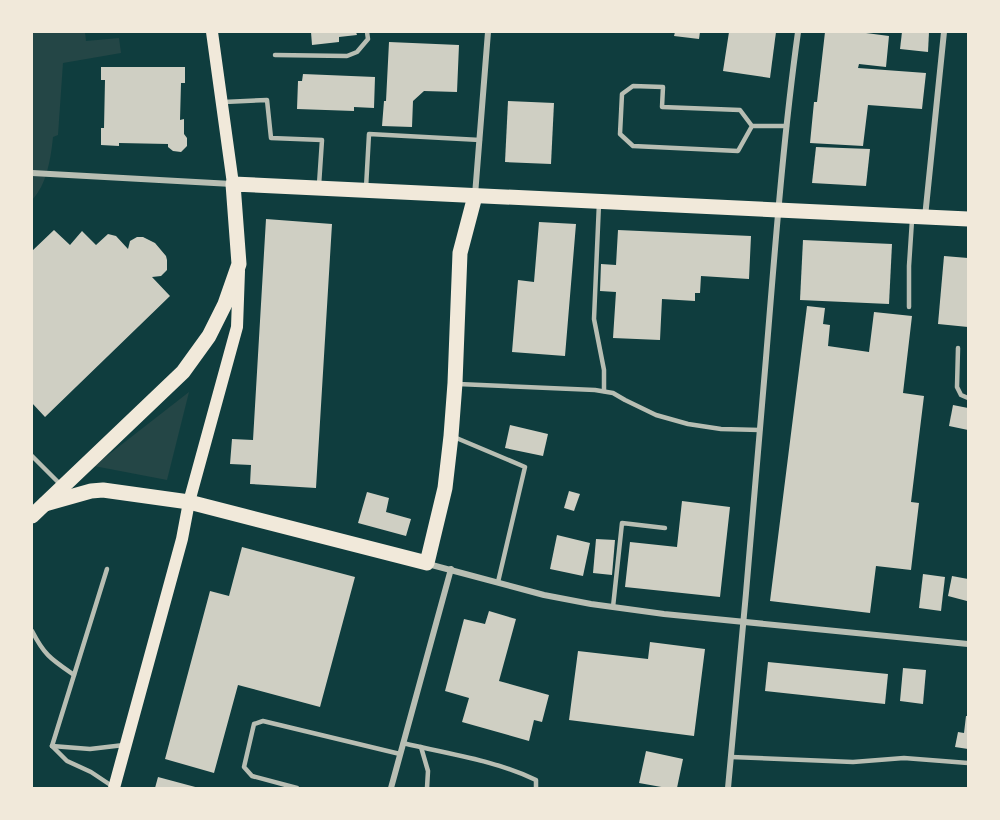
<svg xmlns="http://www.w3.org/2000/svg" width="1000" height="820" font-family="'Fira Sans',sans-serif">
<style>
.green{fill:#244646}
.building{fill:#cfcfc3}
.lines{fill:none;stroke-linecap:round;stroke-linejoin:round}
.service{stroke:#b8beb3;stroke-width:4.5}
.minor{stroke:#b8beb3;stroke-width:6}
.secondary{stroke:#f1e9da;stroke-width:12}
.primary{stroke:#f1e9da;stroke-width:15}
</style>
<rect width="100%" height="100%" fill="#0f3d3e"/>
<g class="green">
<path d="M32 32H85L86 41 119 38 121 53 63 63 58 135 53 137C51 157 47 185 32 200Z"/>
<polygon points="189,392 167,480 94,466"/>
</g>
<g class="building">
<polygon points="311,32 356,32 357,35 339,37 339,42 312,45"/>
<polygon points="675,32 700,32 699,39 674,36"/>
<polygon points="729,32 776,32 770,78 723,71"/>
<polygon points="825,32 866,32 866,33 889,36 886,67 859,64 858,68 926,73 922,109 868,105 863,146 810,143 814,102 817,102"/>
<polygon points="902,32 929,32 928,52 900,49"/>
<polygon points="389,42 459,45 457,92 424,91 413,101 412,127 382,126 384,101 386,101"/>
<polygon points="101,67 185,67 185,83 181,83 180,120 184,119 184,134 187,138 187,146 181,152 173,151 168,147 168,144 119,143 119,146 101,145 101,128 104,128 105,80 101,80"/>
<polygon points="303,74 375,77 374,108 354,107 354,111 297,109 298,81 302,81"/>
<polygon points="508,101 554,103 551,164 505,162"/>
<polygon points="816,147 870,149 866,186 812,183"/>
<polygon points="266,219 332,224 316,488 250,484 251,465 230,464 232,439 253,440"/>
<polygon points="539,222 576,224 565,356 512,352 518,280 534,282"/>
<polygon points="54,230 70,245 82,231 96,245 108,234 116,236 128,249 130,241 137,237 143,237 155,243 166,256 167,260 167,270 161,276 152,277 170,296 45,417 32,403 32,251"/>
<polygon points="618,230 751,236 749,279 701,276 700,293 695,293 695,301 662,299 660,340 613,338 616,292 600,291 601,264 616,265"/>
<polygon points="803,240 892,244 889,304 800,300"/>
<polygon points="944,256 968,258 968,327 938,324"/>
<polygon points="807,306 825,308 823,324 830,325 828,346 869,352 874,312 912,316 903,393 924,396 911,502 919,503 911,570 876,566 870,613 770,601"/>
<polygon points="953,405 968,408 968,430 949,426"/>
<polygon points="510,425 548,434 543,456 505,448"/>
<polygon points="569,491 580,494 574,511 564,508"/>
<polygon points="367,492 389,498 386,512 411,519 406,536 358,523"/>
<polygon points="682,501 730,507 720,597 625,587 630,542 677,547"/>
<polygon points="557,535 590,543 583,576 550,569"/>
<polygon points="596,539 615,540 612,575 593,573"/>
<polygon points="242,547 355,577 320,707 238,685 214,773 165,759 210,591 229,596"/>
<polygon points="923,574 945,577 941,611 919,608"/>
<polygon points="952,576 968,579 967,601 948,596"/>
<polygon points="489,611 516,619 499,681 549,695 542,722 534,720 529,741 462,722 469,698 445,691 464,619 485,624"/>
<polygon points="650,642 705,649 694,736 569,720 578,651 648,659"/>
<polygon points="768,662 888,674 885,704 765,691"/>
<polygon points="903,668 926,670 923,704 900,701"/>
<polygon points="966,716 968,716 968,749 955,747 958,732 964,733"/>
<polygon points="646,751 683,759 677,788 667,788 639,783"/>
<polygon points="158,777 199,788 155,788"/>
</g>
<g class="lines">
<g class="service">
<polyline points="275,55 347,56 357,52 368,39 367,32"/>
<polyline points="224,102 267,100 271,138 322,140 319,185"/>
<polyline points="752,126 740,110 662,107 663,87 633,86 622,94 620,134 633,146 738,151 752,126 787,126"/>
<polyline points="366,188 369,134 480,140"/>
<polyline points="599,203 594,319 604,370 604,391"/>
<polyline points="909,307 909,266 912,220"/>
<polyline points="958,348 957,387 961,395 968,398"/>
<polyline points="458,384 595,390 613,393 625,400 656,415 688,424 721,429 760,430"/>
<polyline points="454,437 525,467 498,582"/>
<polyline points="32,456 62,486"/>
<polyline points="613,607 622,523 665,528"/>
<path d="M32 631C45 656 51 659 74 675"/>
<path d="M403 743C447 754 495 760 536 780V788"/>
<polyline points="52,746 107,569"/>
<polyline points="52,746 67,761 91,772 112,786"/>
<polyline points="52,746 90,749 124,745"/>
<polyline points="421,747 428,771 427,788"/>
<polyline points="731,757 853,762 904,758 968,763"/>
<polyline points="297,788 252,776 244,767 254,724 263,721 400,754"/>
</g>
<g class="minor">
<polyline points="32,173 232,184"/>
<polyline points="475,195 488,32"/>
<polyline points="925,217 944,32"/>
<polyline points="428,564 544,595 591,604 664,614 968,644"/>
<polyline points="391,788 451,569"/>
<path d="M728 788C742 645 754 501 766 358 775 249 783 140 798 32"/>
</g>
<g class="secondary">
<polyline points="212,32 233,184"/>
<polyline points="114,788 182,539 189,502 237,327 239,271"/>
</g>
<g class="primary">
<polyline points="45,504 91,491 103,490 189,502 427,563 445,488 451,436 455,383 460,253 475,196"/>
<polyline points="32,516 183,372 209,336 225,304 239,264 233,184 968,219"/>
</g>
</g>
<rect width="1000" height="820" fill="none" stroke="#f1e9da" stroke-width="66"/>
</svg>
